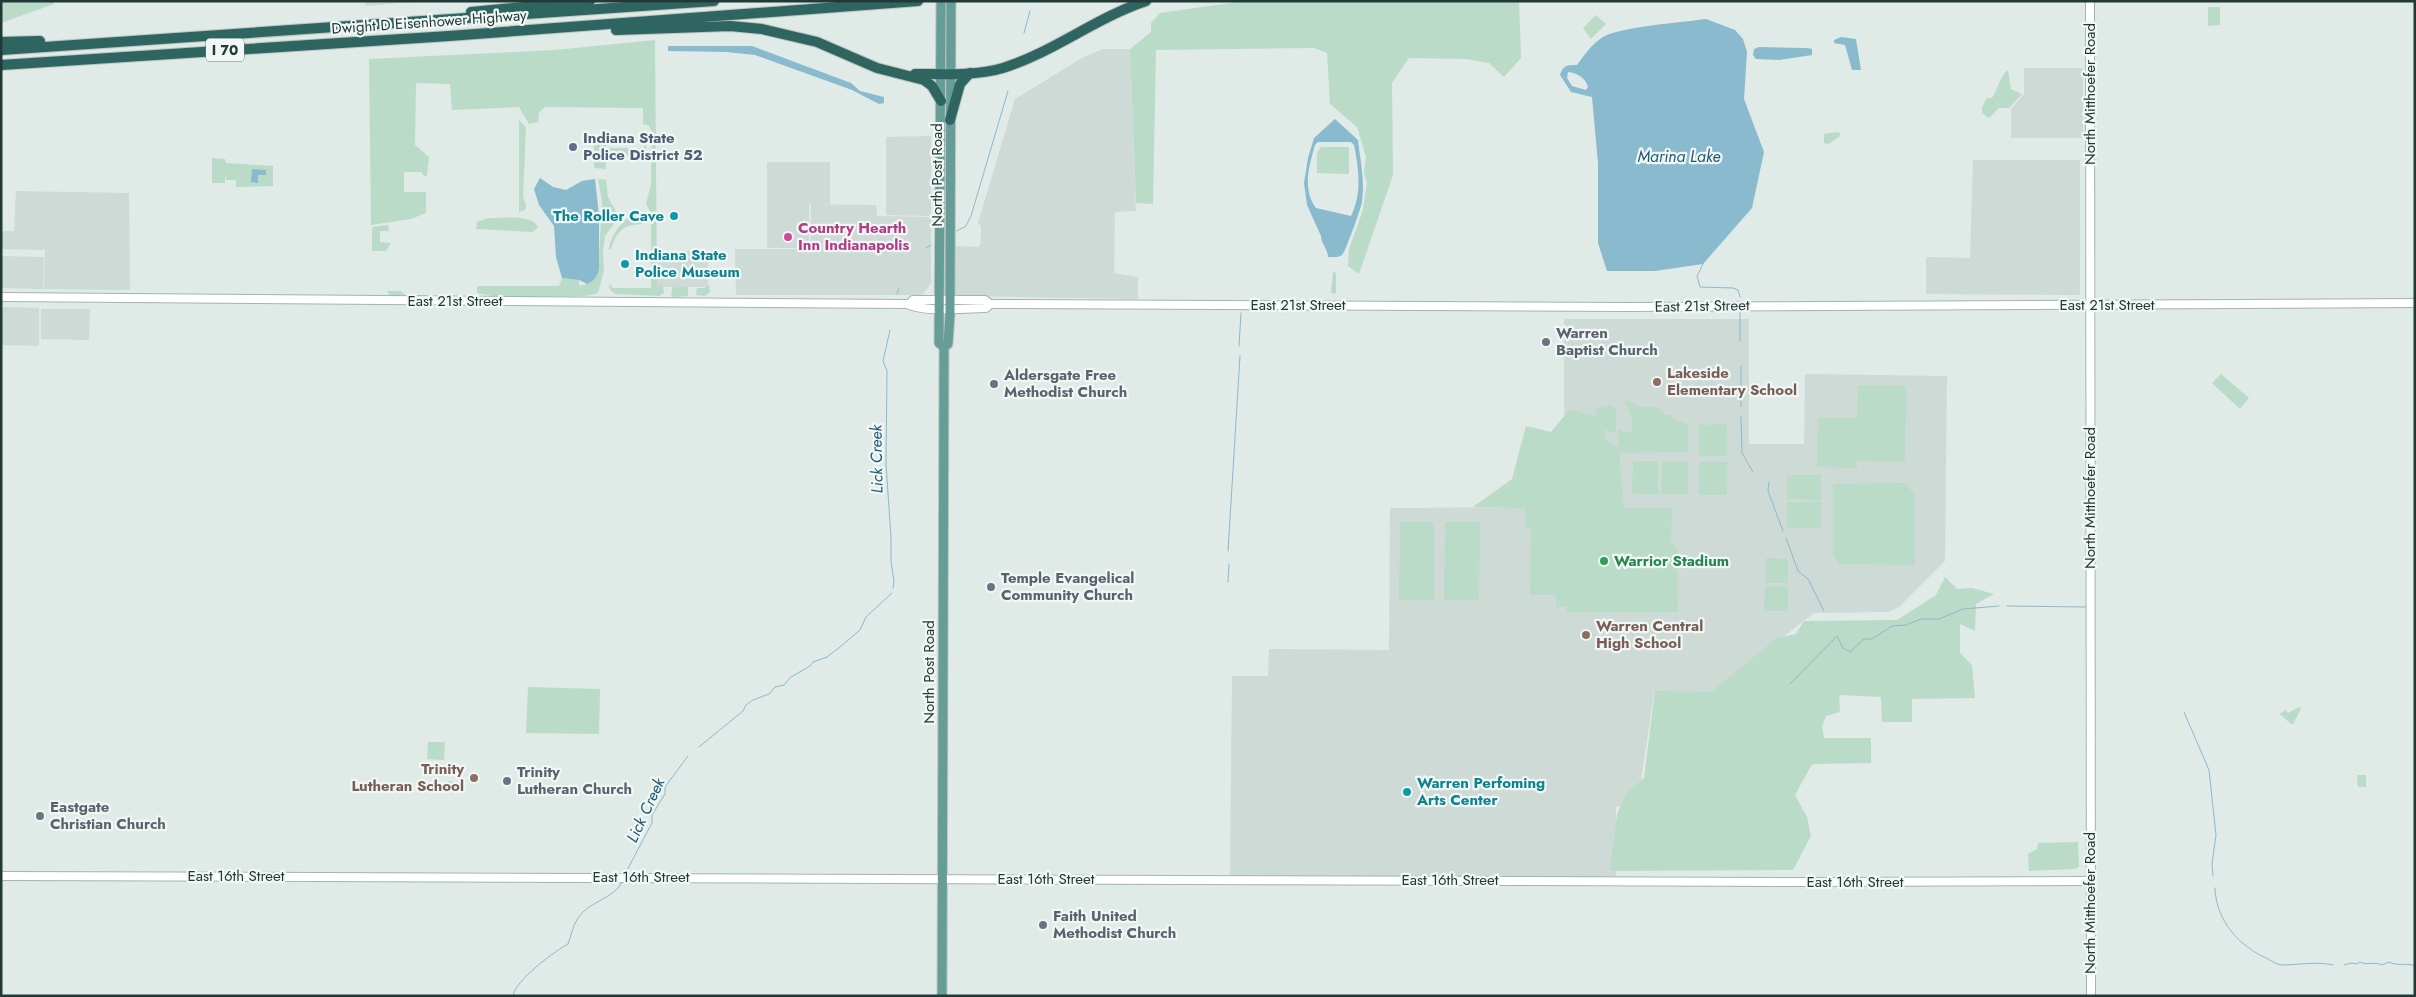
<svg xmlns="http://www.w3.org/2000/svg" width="2416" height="997" font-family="Jost,sans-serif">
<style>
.built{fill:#cedad6}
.green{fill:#badbc7}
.water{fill:#8abace;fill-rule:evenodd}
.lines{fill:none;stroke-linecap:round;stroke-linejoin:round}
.stream{stroke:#8abace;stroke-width:1}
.secondary-casing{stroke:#a0b6b1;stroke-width:10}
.primary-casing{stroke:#bdc4c3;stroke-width:11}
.highway-casing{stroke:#bdc4c3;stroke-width:12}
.secondary{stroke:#fff;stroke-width:8}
.primary{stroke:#669e97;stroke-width:9}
.highway{stroke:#2f6561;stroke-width:10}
.service-dot{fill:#5c6f8a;stroke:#f0f7f5;stroke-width:2}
.culture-dot{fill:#0f9aa8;stroke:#f0f7f5;stroke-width:2}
.hotel-dot{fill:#d1479c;stroke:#f0f7f5;stroke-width:2}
.worship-dot{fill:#6b7280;stroke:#f0f7f5;stroke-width:2}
.education-dot{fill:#8d6e63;stroke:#f0f7f5;stroke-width:2}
.leisure-dot{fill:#2e9e5b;stroke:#f0f7f5;stroke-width:2}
.labels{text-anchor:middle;stroke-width:4.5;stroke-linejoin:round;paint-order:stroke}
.shield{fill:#f0f7f5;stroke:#607370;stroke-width:1}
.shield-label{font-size:14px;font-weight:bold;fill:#223a37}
.street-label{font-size:15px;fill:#223a37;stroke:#f0f7f5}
.service-label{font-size:15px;font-weight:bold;fill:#4e5e75;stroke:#f0f7f5;text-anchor:start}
.culture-label{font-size:15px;font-weight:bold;fill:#0d838f;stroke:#f0f7f5;text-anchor:start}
.hotel-label{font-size:15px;font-weight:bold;fill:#b23c85;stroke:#f0f7f5;text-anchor:start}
.worship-label{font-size:15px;font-weight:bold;fill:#5b616d;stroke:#f0f7f5;text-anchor:start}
.education-label{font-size:15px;font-weight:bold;fill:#785e54;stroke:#f0f7f5;text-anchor:start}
.leisure-label{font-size:15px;font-weight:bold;fill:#27864d;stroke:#f0f7f5;text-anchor:start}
.water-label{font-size:16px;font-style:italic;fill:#1e5a73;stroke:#f0f7f5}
</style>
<rect width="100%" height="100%" fill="#e0eae7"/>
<g class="built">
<polygon points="365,1 423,1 365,6"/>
<polygon points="1103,49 1130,49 1136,211 1115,212 1114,273 1138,277 1138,299 953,296 953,256 955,246 978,247 981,243 981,226 978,223 1015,99 1082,58"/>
<polygon points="2024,68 2083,68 2083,138 2011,138 2011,109 2024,94"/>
<polygon points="931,136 931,216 886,215 886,137"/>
<polygon points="1973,160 2080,160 2080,295 1926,294 1926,257 1970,258"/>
<polygon points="767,162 830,162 830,204 809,204 809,248 767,248"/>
<polygon points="16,191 129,193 130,290 44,289 45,250 1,249 1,231 14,231"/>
<polygon points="811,204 876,205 877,216 931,217 931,283 922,295 736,295 735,249 810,249"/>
<polygon points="657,251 708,251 708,284 704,287 657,287"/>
<polygon points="1,256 44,257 43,289 1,288"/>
<polygon points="1,307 39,308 39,346 1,345"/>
<polygon points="41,309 90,309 89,340 41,339"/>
<polygon points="1564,319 1749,319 1749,444 1804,444 1805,374 1947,376 1945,561 1899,607 1888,612 1814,613 1710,694 1654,693 1637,807 1616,806 1616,878 1230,877 1232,676 1268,676 1269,649 1389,650 1390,508 1564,507"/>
</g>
<g class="green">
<polygon points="1,1 54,1 54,4 1,23"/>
<polygon points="1245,1 1519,1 1521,58 1504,77 1489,63 1466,59 1409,58 1392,83 1393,175 1359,274 1348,266 1349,249 1363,210 1367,182 1364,173 1366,157 1357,127 1330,104 1327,53 1314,48 1156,50 1153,204 1136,203 1130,49 1151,32 1151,23 1160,13"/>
<polygon points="2208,7 2220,7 2220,25 2208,26"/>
<polygon points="1596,15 1606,24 1591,39 1583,28"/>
<polygon points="655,40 657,287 663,287 664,293 659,296 616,294 611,291 609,286 611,284 612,288 651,288 651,213 646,204 651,184 652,132 649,126 643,124 643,108 545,107 539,112 538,122 529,124 519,107 452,110 450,84 416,83 415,145 429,157 427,176 424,176 421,172 404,172 404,192 426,192 426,213 411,219 371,225 369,59 555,50"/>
<path d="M2008 70 2011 89 2022 94 2009 108H1999L1989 118 1982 113V107L1987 98H1992C1998 89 2000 76 2008 70Z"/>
<polygon points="519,120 526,127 523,197 526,205 525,210 519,212"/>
<polygon points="1839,132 1840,136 1829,144 1824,143 1824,134"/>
<polygon points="594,140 606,141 606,148 644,148 644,144 646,146 646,158 644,159 643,156 606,155 606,169 594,168"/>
<polygon points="1321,147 1349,147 1349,174 1317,173 1317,153"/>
<polygon points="212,158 225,159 226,163 273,166 273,186 236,187 236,180 226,180 225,172 225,183 212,183"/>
<path d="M598 179 606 180 608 197 619 217 605 236 603 251 604 270 598 293 585 296 499 297 477 293V286H559L562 278 579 280V285C586 287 593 280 598 275L602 202Z"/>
<path d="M639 213 643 215 645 222C641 225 638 224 633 225 619 227 615 238 611 249H609C611 234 624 217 639 213Z"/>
<path d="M488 218C502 219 530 213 538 227L533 232 476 229 477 222Z"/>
<polygon points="388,225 389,231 380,231 380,242 391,243 386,251 372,251 372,227"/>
<polygon points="1333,272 1336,273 1336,293 1333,294 1331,292"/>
<polygon points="709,284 710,292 705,296 696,295 697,288 704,288"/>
<polygon points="673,287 688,287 688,296 673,297 671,294"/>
<polygon points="387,291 401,291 405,295 458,296 390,296"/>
<polygon points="2221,374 2249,398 2240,409 2212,383"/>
<polygon points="1858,385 1906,386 1905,462 1857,461 1857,468 1817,467 1818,418 1857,418"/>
<polygon points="1627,400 1640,407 1656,407 1666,415 1671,415 1671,418 1688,424 1688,452 1619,453 1624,508 1672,508 1671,541 1677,548 1678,612 1567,612 1566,607 1556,607 1556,595 1530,595 1531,528 1525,527 1525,508 1473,507 1512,479 1526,426 1551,432 1570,409 1597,417 1596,409 1612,405 1616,410 1616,433 1604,430 1606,441 1619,447 1618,429 1626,433 1631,431 1633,422 1625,402"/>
<polygon points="1727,424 1727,456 1699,456 1699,425"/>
<polygon points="1633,461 1658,461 1658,494 1632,494"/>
<polygon points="1662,461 1688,462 1688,494 1661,494"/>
<rect x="1699" y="462" width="28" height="33"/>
<polygon points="1787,475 1821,475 1821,500 1787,499"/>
<polygon points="1904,483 1915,494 1915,565 1840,564 1833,555 1833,484"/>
<rect x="1787" y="502" width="34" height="26"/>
<polygon points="1400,522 1434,522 1434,600 1399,600"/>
<polygon points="1445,522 1480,522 1479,600 1444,600"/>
<polygon points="1766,558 1788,559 1788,583 1765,583"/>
<polygon points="1945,577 1957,589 1972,588 1994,594 1976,604 1975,631 1960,624 1960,653 1972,665 1975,698 1912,699 1912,722 1882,722 1881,697 1839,695 1840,712 1826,716 1822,726 1824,738 1871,738 1871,763 1813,764 1811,766 1795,795 1807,817 1811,836 1793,870 1610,871 1617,815 1626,793 1644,778 1655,691 1711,692 1777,638 1796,634 1804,621 1897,620 1936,595"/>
<polygon points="1765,586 1788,587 1788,611 1764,611"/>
<polygon points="528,687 600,689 599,734 526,733"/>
<polygon points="2299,707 2301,709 2293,724 2291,724 2280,714 2285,710 2288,713"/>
<polygon points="428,742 445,742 444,760 427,759"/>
<polygon points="2357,775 2366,775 2366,787 2358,787"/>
<polygon points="449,781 462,783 463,789 458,792 447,792 445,786"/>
<polygon points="2078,842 2079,867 2074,869 2029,871 2028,854 2037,849 2038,843"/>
</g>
<g class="water">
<path d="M1706 19 1735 30 1743 39 1747 52 1744 99 1764 152 1752 208 1703 264 1655 271H1607L1598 243V163L1592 97 1571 92 1560 75C1563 65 1567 65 1577 65 1585 54 1592 44 1603 37 1618 27 1685 22 1706 19ZM1568 72C1577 73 1586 78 1588 87L1586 90 1572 86 1567 78Z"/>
<polygon points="1841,37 1856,39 1861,70 1852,70 1845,45 1834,43 1834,40"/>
<polygon points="668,46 752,46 851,83 860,91 884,97 884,103 879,104 852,90 755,55 726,52 668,51"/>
<polygon points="1759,47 1807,48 1812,49 1812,55 1779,60 1756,59 1753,55 1754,49"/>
<path d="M1335 119 1358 140C1360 159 1365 181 1362 201 1362 206 1345 253 1342 255 1338 258 1333 257 1328 257 1328 249 1321 244 1321 236L1307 205 1304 183 1308 158 1314 138ZM1318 142H1351L1354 145C1359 169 1362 194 1351 216L1316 208C1302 189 1309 166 1315 145Z"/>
<polygon points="252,169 266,170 266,175 258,175 258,183 251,182"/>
<path d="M540 178 553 187 566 190 582 181 595 179 599 215V269C598 276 594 281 587 284L579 280 562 278 556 257 554 226 539 205 534 189Z"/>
</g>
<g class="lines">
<g class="stream">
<polyline points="1024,33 1030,11"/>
<polyline points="957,231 966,226 971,216 1008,91"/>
<polyline points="926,248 931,245"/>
<polyline points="1703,264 1697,276 1700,287 1733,288 1738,290 1740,297"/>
<polyline points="897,294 899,288"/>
<polyline points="890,330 883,361 887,371 886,464 891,537 891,562 894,581 893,588"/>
<polyline points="1740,341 1740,311"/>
<polyline points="1239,346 1241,313"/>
<polyline points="1741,406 1741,366"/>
<polyline points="1741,417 1742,453 1753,472"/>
<polyline points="1769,482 1768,491 1783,531"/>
<polyline points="1786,538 1798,571 1808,579 1824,611"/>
<polyline points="1228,551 1240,356"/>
<polyline points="1228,582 1229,564"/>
<polyline points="2007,606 2086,607"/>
<polyline points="1790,684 1837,636 1843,648 1850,652 1864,639 1872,639 1892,626 1906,625 1921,619 1939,619 1963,609 1999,606"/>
<polyline points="2184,712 2209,770 2216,835 2212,864 2213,876"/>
<polyline points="699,747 743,711 746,705 753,700 769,694 775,687 784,685 791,677 810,666 813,662 827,657 840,647 860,630 866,617 892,593"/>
<polyline points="625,874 652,823 652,815 665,794 665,787 688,756"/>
<path d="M2215 888C2216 921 2239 946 2268 959 2272 961 2277 965 2282 965 2298 965 2317 961 2333 965"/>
<path d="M2344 965 2351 963 2357 964 2360 962C2368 966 2374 961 2382 965L2389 962C2398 967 2407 962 2415 966"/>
<path d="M513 996C514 981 555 951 568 944 571 936 573 925 578 918 589 901 614 899 623 881"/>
</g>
<defs>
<g id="secondary">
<polyline points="2090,1 2091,996"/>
<path d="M1 297 907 304C927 313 962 308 986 308L990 304H1012L1625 307 2415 303"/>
<polyline points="909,304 913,300 985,300 990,304"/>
<polyline points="1,876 1803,882 2090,881"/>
</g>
<g id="primary">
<polyline points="941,1 939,343 944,347"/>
<polyline points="942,996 944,347 948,344 950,314 951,1"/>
</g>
<g id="highway">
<polyline points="471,12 590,1"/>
<polyline points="616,30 730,26 762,29 817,42 877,68 924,80 932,86 941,101"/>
<polyline points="1,42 40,41"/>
<polyline points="1,50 714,1"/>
<polyline points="1,65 449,36 918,1"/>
<path d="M915 74C943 74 976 76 1003 68 1054 52 1095 18 1146 1"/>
<polyline points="950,120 960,84 970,73"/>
</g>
</defs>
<use href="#secondary" class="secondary-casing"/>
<use href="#primary" class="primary-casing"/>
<use href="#highway" class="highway-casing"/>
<use href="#secondary" class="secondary"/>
<use href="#primary" class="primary"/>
<use href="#highway" class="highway"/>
</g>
<circle class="service-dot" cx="573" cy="147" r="5"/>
<g class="culture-dot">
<circle cx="674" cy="216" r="5"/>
<circle cx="625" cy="264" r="5"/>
<circle cx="1407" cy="792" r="5"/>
</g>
<circle class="hotel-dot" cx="788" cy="237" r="5"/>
<g class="worship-dot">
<circle cx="1546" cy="342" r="5"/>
<circle cx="994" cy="384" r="5"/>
<circle cx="991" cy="587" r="5"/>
<circle cx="507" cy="781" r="5"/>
<circle cx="40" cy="816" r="5"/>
<circle cx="1043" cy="925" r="5"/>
</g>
<g class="education-dot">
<circle cx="1657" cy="382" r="5"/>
<circle cx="1586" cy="635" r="5"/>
<circle cx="474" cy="778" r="5"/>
</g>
<circle class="leisure-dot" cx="1604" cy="561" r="5"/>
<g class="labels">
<rect class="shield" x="206" y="38.5" width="38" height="23" rx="4"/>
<g class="shield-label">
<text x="225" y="55">I 70</text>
</g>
<g class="street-label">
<text transform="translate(429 22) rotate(-4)" y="5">Dwight D Eisenhower Highway</text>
<text transform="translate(2090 94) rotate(-90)" y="5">North Mitthoefer Road</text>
<text transform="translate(937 175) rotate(-90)" y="5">North Post Road</text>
<text x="455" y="306">East 21st Street</text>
<text x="1298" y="310">East 21st Street</text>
<text x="2107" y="310">East 21st Street</text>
<text transform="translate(1702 306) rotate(-1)" y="5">East 21st Street</text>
<text transform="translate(2090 498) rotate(-90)" y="5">North Mitthoefer Road</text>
<text transform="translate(929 672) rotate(-90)" y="5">North Post Road</text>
<text x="236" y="881">East 16th Street</text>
<text x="641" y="882">East 16th Street</text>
<text x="1046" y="884">East 16th Street</text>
<text x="1450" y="885">East 16th Street</text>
<text x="1855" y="887">East 16th Street</text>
<text transform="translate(2090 903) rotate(-90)" y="5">North Mitthoefer Road</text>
</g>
<g class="service-label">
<text x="583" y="143">Indiana State<tspan x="583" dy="17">Police District 52</tspan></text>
</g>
<g class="culture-label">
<text x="664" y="221" text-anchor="end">The Roller Cave</text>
<text x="635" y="260">Indiana State<tspan x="635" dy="17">Police Museum</tspan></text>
<text x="1417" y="788">Warren Perfoming<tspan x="1417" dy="17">Arts Center</tspan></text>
</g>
<g class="hotel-label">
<text x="798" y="233">Country Hearth<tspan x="798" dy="17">Inn Indianapolis</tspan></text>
</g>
<g class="worship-label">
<text x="1556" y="338">Warren<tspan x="1556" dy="17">Baptist Church</tspan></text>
<text x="1004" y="380">Aldersgate Free<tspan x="1004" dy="17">Methodist Church</tspan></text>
<text x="1001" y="583">Temple Evangelical<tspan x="1001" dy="17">Community Church</tspan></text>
<text x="517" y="777">Trinity<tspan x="517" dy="17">Lutheran Church</tspan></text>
<text x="50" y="812">Eastgate<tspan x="50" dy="17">Christian Church</tspan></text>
<text x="1053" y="921">Faith United<tspan x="1053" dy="17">Methodist Church</tspan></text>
</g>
<g class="education-label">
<text x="1667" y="378">Lakeside<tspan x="1667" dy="17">Elementary School</tspan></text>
<text x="1596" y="631">Warren Central<tspan x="1596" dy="17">High School</tspan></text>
<text x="464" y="774" text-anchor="end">Trinity<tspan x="464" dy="17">Lutheran School</tspan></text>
</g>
<g class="leisure-label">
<text x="1614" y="566">Warrior Stadium</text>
</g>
<g class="water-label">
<text x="1679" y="162">Marina Lake</text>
<text transform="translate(876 459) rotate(-91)" y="6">Lick Creek</text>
<text transform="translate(645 810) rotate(-65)" y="6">Lick Creek</text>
</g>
</g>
<rect width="2416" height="997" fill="none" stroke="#223a37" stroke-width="5"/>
</svg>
